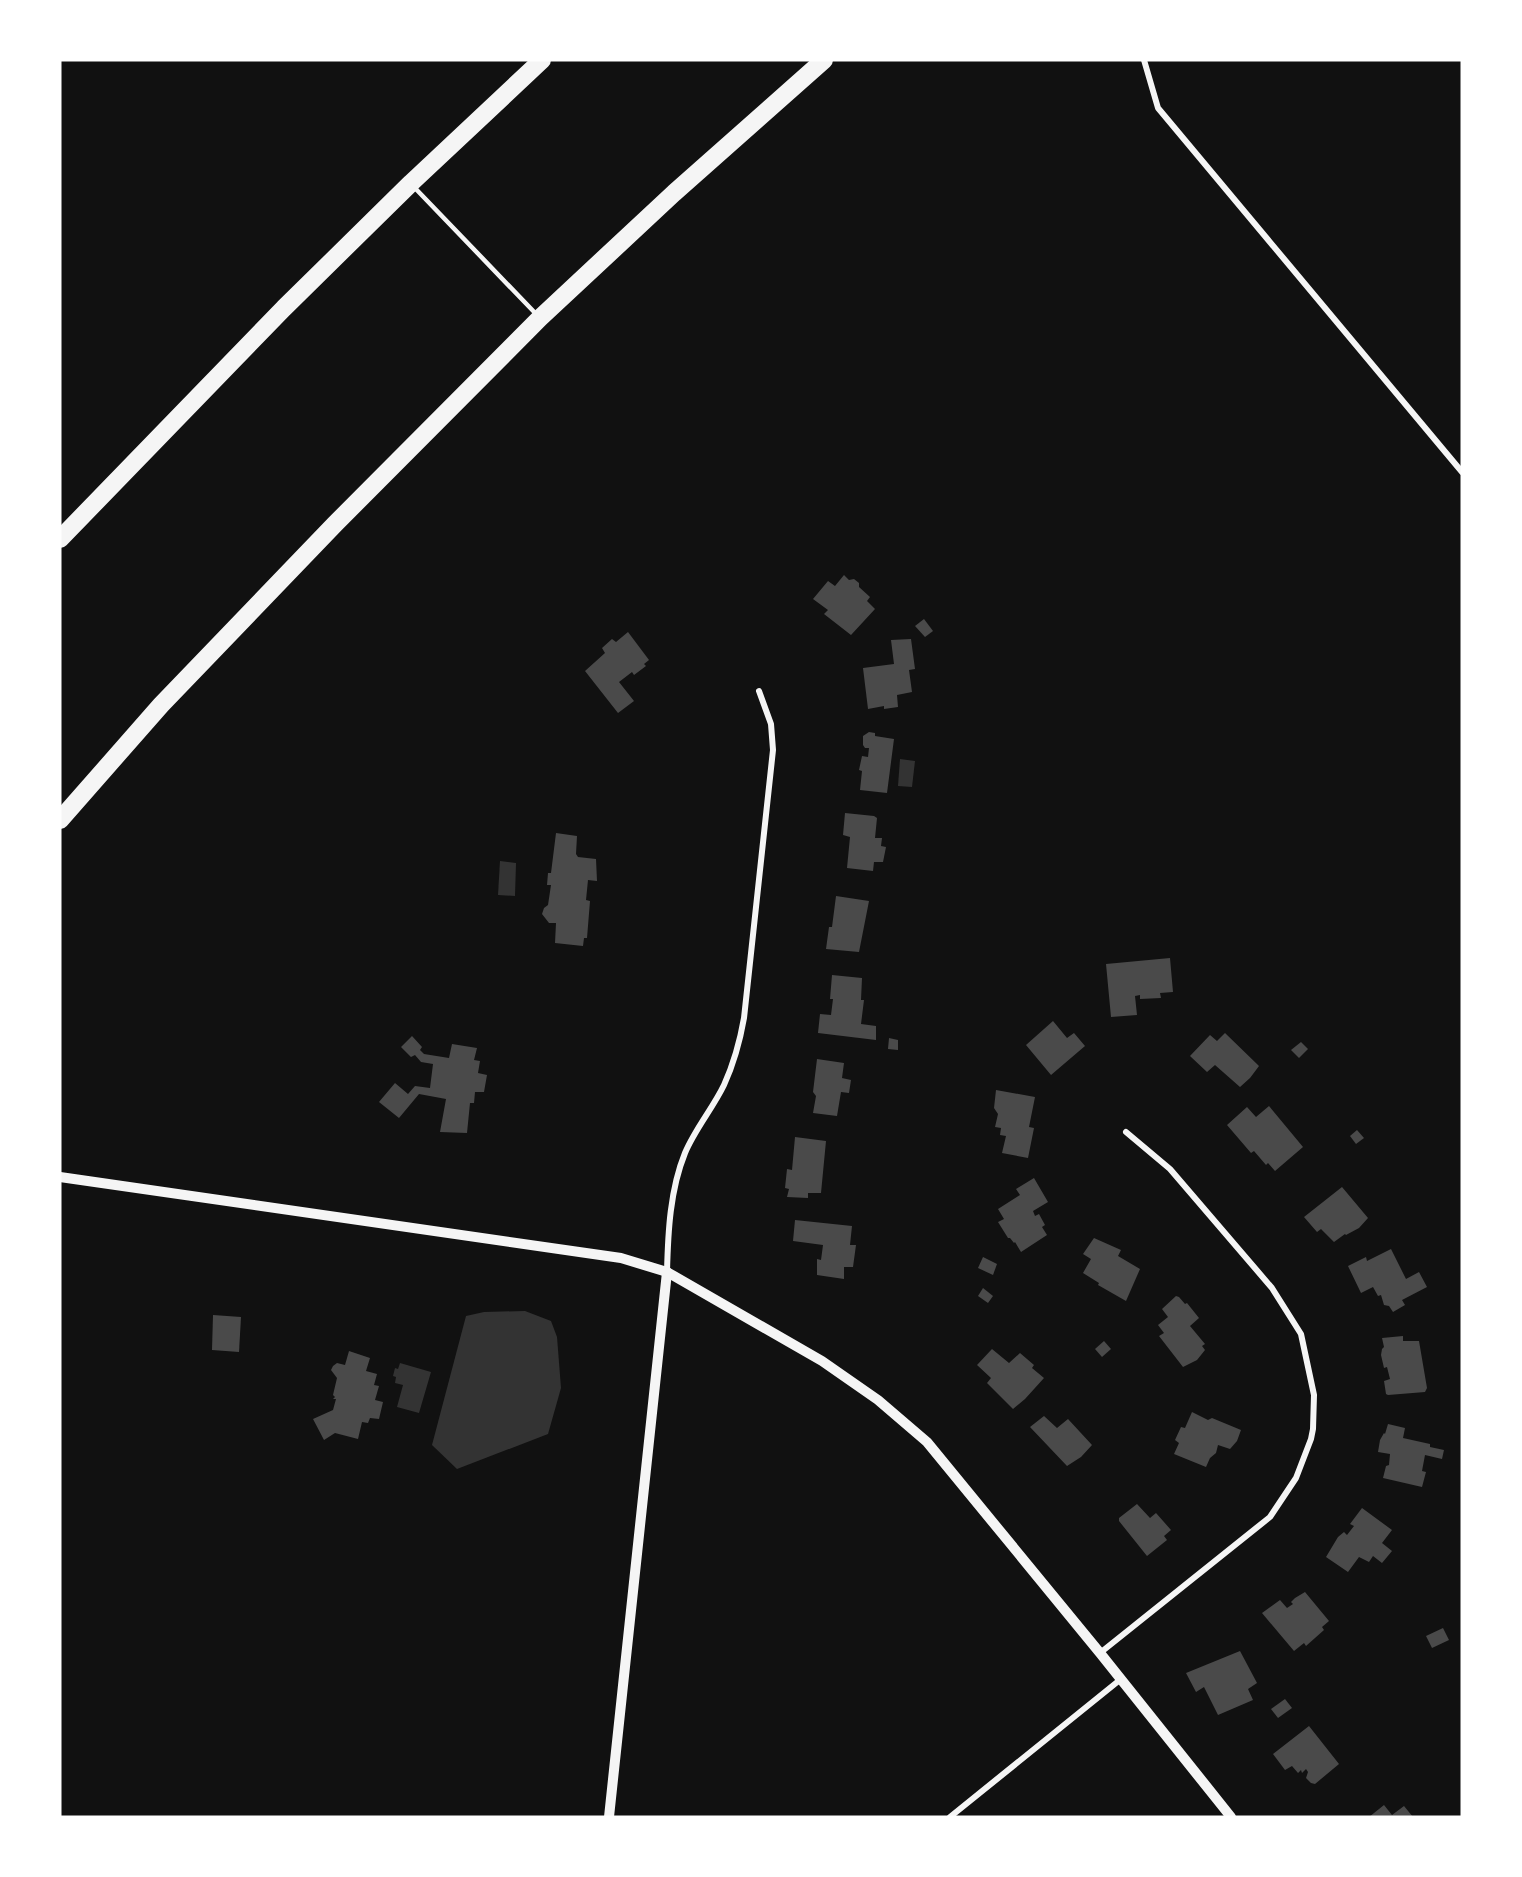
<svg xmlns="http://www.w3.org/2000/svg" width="1522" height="1877" font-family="'Zilla Slab',serif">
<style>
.water{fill:#333}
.building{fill:#4a4a4a}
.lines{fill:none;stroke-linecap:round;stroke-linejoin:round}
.service{stroke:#f5f5f5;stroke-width:4.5}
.minor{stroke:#f5f5f5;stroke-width:6}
.tertiary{stroke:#f5f5f5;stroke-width:10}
.motorway{stroke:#f5f5f5;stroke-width:18}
</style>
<rect width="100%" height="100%" fill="#111"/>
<g class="water">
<polygon points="900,759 915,761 912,787 898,786"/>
<polygon points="500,861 516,863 515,896 498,895"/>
<polygon points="525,1311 551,1321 557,1337 561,1388 548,1434 457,1469 432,1445 466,1316 484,1312"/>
<polygon points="400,1363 431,1372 419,1413 397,1407 403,1385 395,1383 396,1377 393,1376 395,1368 398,1369"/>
</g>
<g class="building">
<polygon points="844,575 849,580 854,579 859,583 859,587 870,597 867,601 875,609 851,635 824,614 828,610 813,599 828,581 835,586"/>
<polygon points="924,619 933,631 925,637 915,626"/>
<polygon points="628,632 649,660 644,664 646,666 634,675 632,672 619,682 634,701 618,713 585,671 605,653 602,648 612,639 616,642"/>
<polygon points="911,639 915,669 909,670 912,692 897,695 898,707 884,709 884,706 868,709 863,668 894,664 891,640"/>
<polygon points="869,732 875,733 875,736 894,739 887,793 860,790 862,771 859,770 862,756 868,757 869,748 865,748 863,745 863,736"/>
<polygon points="845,813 874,816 877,818 875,838 882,838 881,846 886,847 883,862 874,862 873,871 847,868 850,837 843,835"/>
<polygon points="556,833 577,836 576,854 578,857 596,859 597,881 588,880 586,900 590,901 587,938 584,938 583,946 555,943 556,923 549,923 542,914 544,908 548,905 551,885 547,885 548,873 551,873"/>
<polygon points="836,896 869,901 859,952 826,949 829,927 832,927"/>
<polygon points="1170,958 1173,992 1160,993 1161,998 1140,999 1140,995 1135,996 1137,1015 1111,1017 1106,964"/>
<polygon points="832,975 862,978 861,1000 864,1000 861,1024 876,1026 876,1040 818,1033 820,1014 831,1015 833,999 830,999"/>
<polygon points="1053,1021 1067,1038 1074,1033 1085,1046 1051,1075 1026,1045"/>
<polygon points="1225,1033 1259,1066 1250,1078 1240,1087 1215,1065 1207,1072 1190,1056 1210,1035 1217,1041"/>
<polygon points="412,1036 422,1047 420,1050 424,1054 449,1058 452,1044 477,1048 474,1060 480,1061 478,1073 487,1075 484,1092 475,1092 474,1103 470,1103 467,1133 440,1132 446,1099 419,1094 399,1118 379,1102 395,1083 408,1094 415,1086 430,1088 433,1064 421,1062 415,1055 411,1057 401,1047"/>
<polygon points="889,1038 898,1040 898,1050 888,1049"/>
<polygon points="1301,1042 1308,1049 1299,1058 1291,1050"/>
<polygon points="817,1059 844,1063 842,1078 851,1080 849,1093 841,1092 837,1116 813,1113 816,1096 813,1092"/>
<polygon points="996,1090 1035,1097 1029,1127 1034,1128 1028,1158 1002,1153 1006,1136 1000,1135 1001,1128 995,1127 998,1114 994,1108"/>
<polygon points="1269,1106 1303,1147 1275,1171 1268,1163 1266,1165 1254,1151 1251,1153 1227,1125 1247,1107 1256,1117"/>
<polygon points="1357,1130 1364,1138 1356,1144 1350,1136"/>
<polygon points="795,1137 826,1141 821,1193 808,1193 808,1198 787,1197 789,1189 785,1188 787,1169 792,1170"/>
<polygon points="1034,1178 1048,1202 1033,1211 1035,1216 1039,1214 1045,1225 1042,1227 1047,1235 1021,1252 1015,1242 1014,1243 1010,1238 1008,1238 998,1222 1004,1219 998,1209 1020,1195 1016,1189"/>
<polygon points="1342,1187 1368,1218 1359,1228 1346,1235 1345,1234 1334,1242 1321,1229 1317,1232 1304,1217"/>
<polygon points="795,1220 852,1226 850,1245 856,1245 853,1267 844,1267 844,1279 817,1275 817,1259 821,1260 823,1245 793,1241"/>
<polygon points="1094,1238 1121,1250 1118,1256 1140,1269 1126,1301 1098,1285 1099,1283 1083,1273 1091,1259 1083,1254"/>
<polygon points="1391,1249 1406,1279 1419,1272 1427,1287 1402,1300 1405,1305 1393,1312 1389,1306 1384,1305 1381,1295 1378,1296 1373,1287 1361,1293 1348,1266 1366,1257 1367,1261"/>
<polygon points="983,1257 997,1264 993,1275 978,1268"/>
<polygon points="983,1288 993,1296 988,1303 978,1296"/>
<polygon points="1176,1296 1179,1297 1185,1304 1187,1303 1199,1318 1190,1326 1205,1344 1202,1346 1205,1350 1197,1360 1183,1367 1159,1336 1164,1333 1158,1325 1168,1317 1162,1309"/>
<polygon points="213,1315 241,1317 239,1352 212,1350"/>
<polygon points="1403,1336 1403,1341 1419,1341 1427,1388 1425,1392 1388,1395 1386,1394 1384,1381 1390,1379 1387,1367 1384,1368 1381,1355 1382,1349 1384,1347 1382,1338"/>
<polygon points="1104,1341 1111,1349 1102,1357 1095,1349"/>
<polygon points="992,1349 1009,1363 1020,1353 1034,1365 1032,1368 1044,1378 1025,1399 1013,1409 987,1383 991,1378 977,1365"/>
<polygon points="349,1351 370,1358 366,1371 377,1374 374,1385 379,1386 375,1400 383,1402 379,1419 370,1418 368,1423 362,1422 358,1439 335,1433 324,1440 313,1419 333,1410 336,1399 333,1399 335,1397 333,1395 337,1378 331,1370 333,1366 337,1363 345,1365"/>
<polygon points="1192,1412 1208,1420 1212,1418 1241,1430 1237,1441 1230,1449 1218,1445 1216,1453 1210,1458 1206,1467 1174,1454 1179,1443 1175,1440 1181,1427 1185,1428"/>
<polygon points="1044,1416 1057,1428 1068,1419 1092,1445 1081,1457 1067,1466 1030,1427"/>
<polygon points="1388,1424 1405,1428 1403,1438 1430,1444 1430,1447 1444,1450 1442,1459 1425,1455 1422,1471 1426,1472 1422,1487 1383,1478 1386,1466 1389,1465 1390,1454 1378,1452 1380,1440 1384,1433 1385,1434"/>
<polygon points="1137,1504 1150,1518 1156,1513 1171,1530 1164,1536 1167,1540 1147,1556 1119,1521 1119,1518"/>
<polygon points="1362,1508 1392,1530 1382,1543 1392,1551 1382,1563 1373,1556 1369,1562 1359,1557 1348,1572 1326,1557 1338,1537 1344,1532 1347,1535 1354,1526 1350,1524"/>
<polygon points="1305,1592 1329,1621 1322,1627 1324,1630 1306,1646 1304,1643 1294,1651 1262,1613 1280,1600 1287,1608 1293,1604 1291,1602 1295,1598"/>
<polygon points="1443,1628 1449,1640 1432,1648 1426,1636"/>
<polygon points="1240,1651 1257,1683 1248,1689 1253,1700 1218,1715 1204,1687 1196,1692 1186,1673"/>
<polygon points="1285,1699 1292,1708 1278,1718 1271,1709"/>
<polygon points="1309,1726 1339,1764 1315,1784 1311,1783 1306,1778 1308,1772 1306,1769 1302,1773 1301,1770 1298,1773 1292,1766 1285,1770 1273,1754"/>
<polygon points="1384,1805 1392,1815 1404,1806 1413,1817 1369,1817"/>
</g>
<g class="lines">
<polyline class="service" points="413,186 538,316"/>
<g class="minor">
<polyline points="1144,60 1158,108 1462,472"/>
<path d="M667 1272C668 1232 670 1190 685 1153 695 1129 713 1108 724 1085 734 1063 740 1041 744 1018L773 750 771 724 759 691"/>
<polyline points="1100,1653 1270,1517 1296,1478 1311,1439 1313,1429 1314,1395 1301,1334 1272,1288 1170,1169 1126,1132"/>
<polyline points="950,1817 1121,1679"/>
</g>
<g class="tertiary">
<polyline points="60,1177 621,1258 667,1272 822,1361 878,1400 927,1442 1100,1653 1231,1817"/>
<polyline points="609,1817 667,1272"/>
</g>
<g class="motorway">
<polyline points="60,539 284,308 411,183 542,60"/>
<polyline points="60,820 161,705 335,524 540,318 674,193 824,60"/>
</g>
</g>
<rect width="1522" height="1877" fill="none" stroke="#ffffff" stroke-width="123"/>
</svg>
